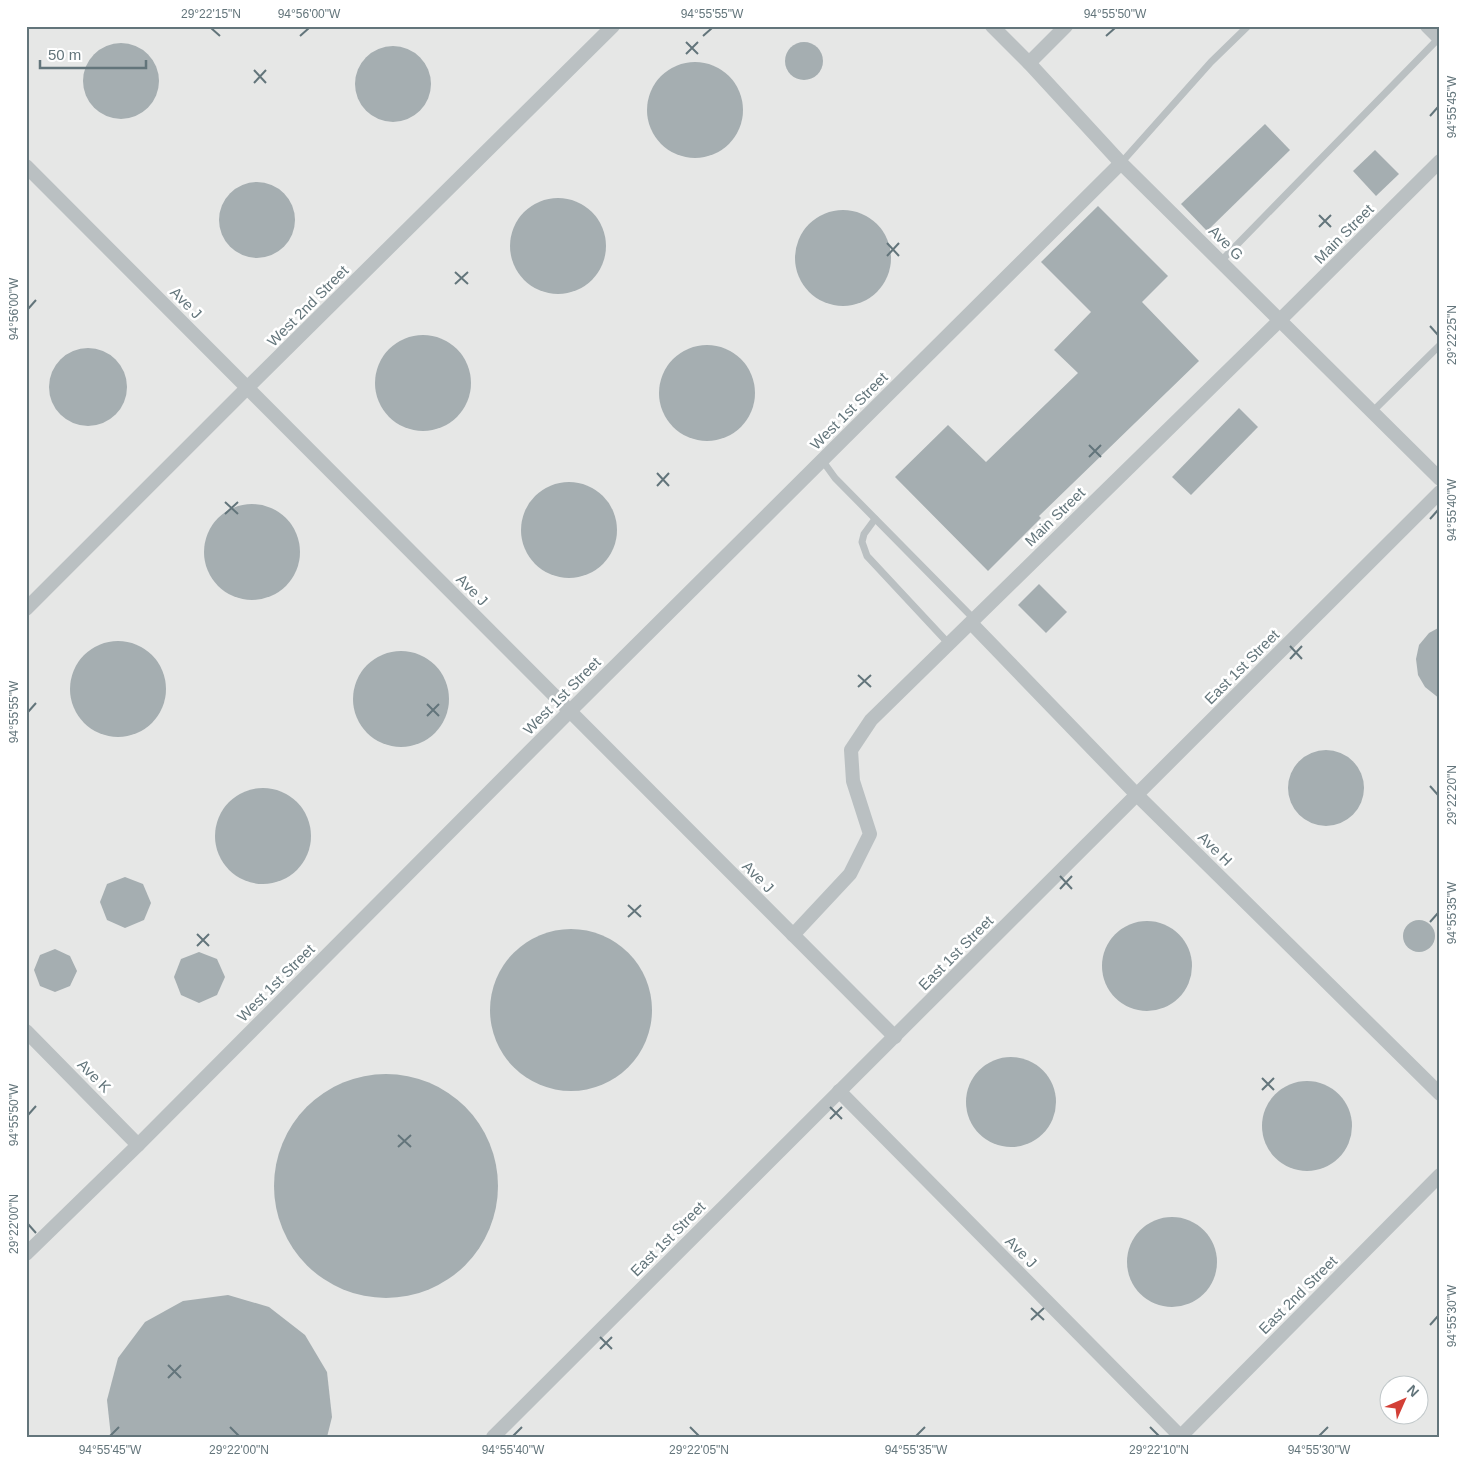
<svg xmlns="http://www.w3.org/2000/svg" width="1466" height="1463" font-family="Arial,sans-serif">
<style>
.built{fill:#e6e7e6;fill-rule:evenodd}
.building{fill:#a5aeb1}
.lines{fill:none;stroke-linecap:round;stroke-linejoin:round}
.lane{stroke:#bac0c2;stroke-width:7}
.street{stroke:#bac0c2;stroke-width:14}
.ticks{fill:none;stroke:#63757b;stroke-width:2}
.labels{text-anchor:middle;stroke-width:5;stroke-linejoin:round;paint-order:stroke}
.street-label{font-size:15px;fill:#63757b;stroke:#fff}
.neatline{fill:none;stroke:#63757b;stroke-width:2}
.ticks-label{font-size:12px;text-anchor:middle;fill:#63757b}
</style>
<rect width="100%" height="100%" fill="#f6f5f3"/>
<path class="built" d="M26 26H1440V1437H26ZM1388 1386H1418V1416H1388Z"/>
<g class="building">
<circle cx="804" cy="61" r="19"/>
<circle cx="121" cy="81" r="38"/>
<circle cx="393" cy="84" r="38"/>
<circle cx="695" cy="110" r="48"/>
<polygon points="1265,124 1290,150 1207,231 1181,204"/>
<polygon points="1375,150 1399,174 1376,196 1353,171"/>
<circle cx="257" cy="220" r="38"/>
<circle cx="558" cy="246" r="48"/>
<polygon points="1098,206 1168,276 1142,302 1199,361 1039,516 1041,518 988,571 895,477 948,425 986,462 1078,373 1054,350 1091,312 1041,262"/>
<circle cx="843" cy="258" r="48"/>
<circle cx="423" cy="383" r="48"/>
<circle cx="707" cy="393" r="48"/>
<circle cx="88" cy="387" r="39"/>
<polygon points="1239,408 1258,427 1191,495 1172,477"/>
<circle cx="569" cy="530" r="48"/>
<circle cx="252" cy="552" r="48"/>
<polygon points="1039,584 1067,612 1046,633 1018,605"/>
<polygon points="1440,627 1440,699 1425,687 1418,675 1416,659 1419,645 1429,633"/>
<circle cx="118" cy="689" r="48"/>
<circle cx="401" cy="699" r="48"/>
<circle cx="1326" cy="788" r="38"/>
<circle cx="263" cy="836" r="48"/>
<polygon points="125,877 143,884 151,903 144,920 125,928 107,920 100,902 107,884"/>
<circle cx="1419" cy="936" r="16"/>
<circle cx="1147" cy="966" r="45"/>
<circle cx="571" cy="1010" r="81"/>
<polygon points="55,949 70,956 77,971 70,986 55,992 40,986 34,970 40,955"/>
<polygon points="199,952 217,959 225,977 217,995 199,1003 181,995 174,977 181,959"/>
<circle cx="1011" cy="1102" r="45"/>
<circle cx="386" cy="1186" r="112"/>
<circle cx="1307" cy="1126" r="45"/>
<circle cx="1172" cy="1262" r="45"/>
<polygon points="228,1295 269,1307 305,1335 327,1372 332,1417 327,1437 111,1437 107,1400 118,1358 145,1322 183,1301"/>
</g>
<g class="lines">
<g class="lane">
<polyline points="1121,163 1211,62 1248,26"/>
<polyline points="1221,261 1439,38"/>
<polyline points="1372,412 1440,345"/>
<polyline points="822,460 835,478 974,619"/>
<polyline points="875,519 864,534 862,542 867,556 949,644"/>
</g>
<g class="street">
<polyline points="992,26 1029,63 1121,163 1440,479"/>
<polyline points="1427,26 1440,39"/>
<polyline points="1029,63 1066,26"/>
<polyline points="26,166 895,1037"/>
<polyline points="26,609 247,388 613,26"/>
<polyline points="971,623 1138,796 1440,1094"/>
<polyline points="793,935 850,874 870,834 853,781 851,750 871,720 1280,320 1440,161"/>
<polyline points="26,1031 138,1145"/>
<polyline points="839,1091 1181,1437"/>
<polyline points="26,1254 138,1145 570,711 1121,163"/>
<path d="M493 1437C808 1121 1125 808 1440 492"/>
<polyline points="1180,1437 1440,1175"/>
</g>
</g>
<path class="ticks" d="M211 28 220 36M300 36 309 28M703 36 712 28M1106 36 1115 28M686 42 698 54M686 54 698 42M254 70 266 83M254 83 266 70M1430 116 1438 107M1319 215 1331 227M1319 227 1331 215M887 243 899 256M887 256 899 243M455 272 468 284M455 284 468 272M28 309 36 300M1430 326 1438 335M1089 445 1101 457M1089 457 1101 445M657 473 669 486M657 486 669 473M225 502 238 514M225 514 238 502M1430 519 1438 510M1290 646 1302 659M1290 659 1302 646M858 675 871 687M858 687 871 675M427 704 439 716M28 712 36 703M427 716 439 704M1430 786 1438 795M1060 876 1072 889M1060 889 1072 876M628 905 641 917M628 917 641 905M1430 922 1438 913M197 934 209 946M197 946 209 934M1262 1078 1274 1090M1262 1090 1274 1078M830 1107 842 1119M28 1115 36 1106M830 1119 842 1107M398 1135 411 1147M398 1147 411 1135M28 1224 36 1233M1031 1308 1044 1320M1031 1320 1044 1308M1430 1325 1438 1316M600 1337 612 1349M600 1349 612 1337M168 1365 181 1378M168 1378 181 1365M230 1427 239 1436M690 1427 699 1436M1150 1427 1159 1436M110 1436 119 1427M513 1436 522 1427M916 1436 925 1427M1319 1436 1328 1427"/>
<g class="labels">
<g class="street-label">
<text transform="translate(1344 234) rotate(-45)" y="5">Main Street</text>
<text transform="translate(1226 243) rotate(45)" y="5">Ave G</text>
<text transform="translate(186 303) rotate(45)" y="5">Ave J</text>
<text transform="translate(308 306) rotate(-45)" y="5">West 2nd Street</text>
<text transform="translate(849 411) rotate(-45)" y="5">West 1st Street</text>
<text transform="translate(1055 517) rotate(-44)" y="5">Main Street</text>
<text transform="translate(472 590) rotate(45)" y="5">Ave J</text>
<text transform="translate(1242 667) rotate(-45)" y="5">East 1st Street</text>
<text transform="translate(562 696) rotate(-45)" y="5">West 1st Street</text>
<text transform="translate(1215 849) rotate(45)" y="5">Ave H</text>
<text transform="translate(758 877) rotate(45)" y="5">Ave J</text>
<text transform="translate(956 953) rotate(-45)" y="5">East 1st Street</text>
<text transform="translate(276 983) rotate(-45)" y="5">West 1st Street</text>
<text transform="translate(94 1076) rotate(45)" y="5">Ave K</text>
<text transform="translate(668 1239) rotate(-45)" y="5">East 1st Street</text>
<text transform="translate(1021 1252) rotate(45)" y="5">Ave J</text>
<text transform="translate(1298 1295) rotate(-45)" y="5">East 2nd Street</text>
</g>
</g>
<rect width="1466" height="1463" fill="none" stroke="#ffffff" stroke-width="55"/>
<g transform="translate(1404 1400) rotate(45)"><circle r="24" fill="#ffffff" stroke="#c1c8ca"/>
<path d="M0-4L9 19L0 12L-9 19Z" fill="#d33f36"/>
<text y="-8" font-size="14" font-weight="bold" text-anchor="middle" fill="#63757b">N</text>
</g>
<path d="M40 60v8h106v-8" fill="none" stroke="#63757b" stroke-width="2.5"/>
<text x="48" y="60" font-size="15" fill="#63757b" stroke="#ffffff" stroke-width="4" paint-order="stroke">50 m</text>
<rect x="28" y="28" width="1410" height="1408" class="neatline"/>
<g class="ticks-label">
<text x="211" y="18">29°22'15"N</text>
<text x="309" y="18">94°56'00"W</text>
<text x="712" y="18">94°55'55"W</text>
<text x="1115" y="18">94°55'50"W</text>
<text transform="translate(1452 107) rotate(-90)" y="4">94°55'45"W</text>
<text transform="translate(14 309) rotate(-90)" y="4">94°56'00"W</text>
<text transform="translate(1452 335) rotate(-90)" y="4">29°22'25"N</text>
<text transform="translate(1452 510) rotate(-90)" y="4">94°55'40"W</text>
<text transform="translate(14 712) rotate(-90)" y="4">94°55'55"W</text>
<text transform="translate(1452 795) rotate(-90)" y="4">29°22'20"N</text>
<text transform="translate(1452 913) rotate(-90)" y="4">94°55'35"W</text>
<text transform="translate(14 1115) rotate(-90)" y="4">94°55'50"W</text>
<text transform="translate(14 1224) rotate(-90)" y="4">29°22'00"N</text>
<text transform="translate(1452 1316) rotate(-90)" y="4">94°55'30"W</text>
<text x="110" y="1454">94°55'45"W</text>
<text x="239" y="1454">29°22'00"N</text>
<text x="513" y="1454">94°55'40"W</text>
<text x="699" y="1454">29°22'05"N</text>
<text x="916" y="1454">94°55'35"W</text>
<text x="1159" y="1454">29°22'10"N</text>
<text x="1319" y="1454">94°55'30"W</text>
</g>
</svg>
